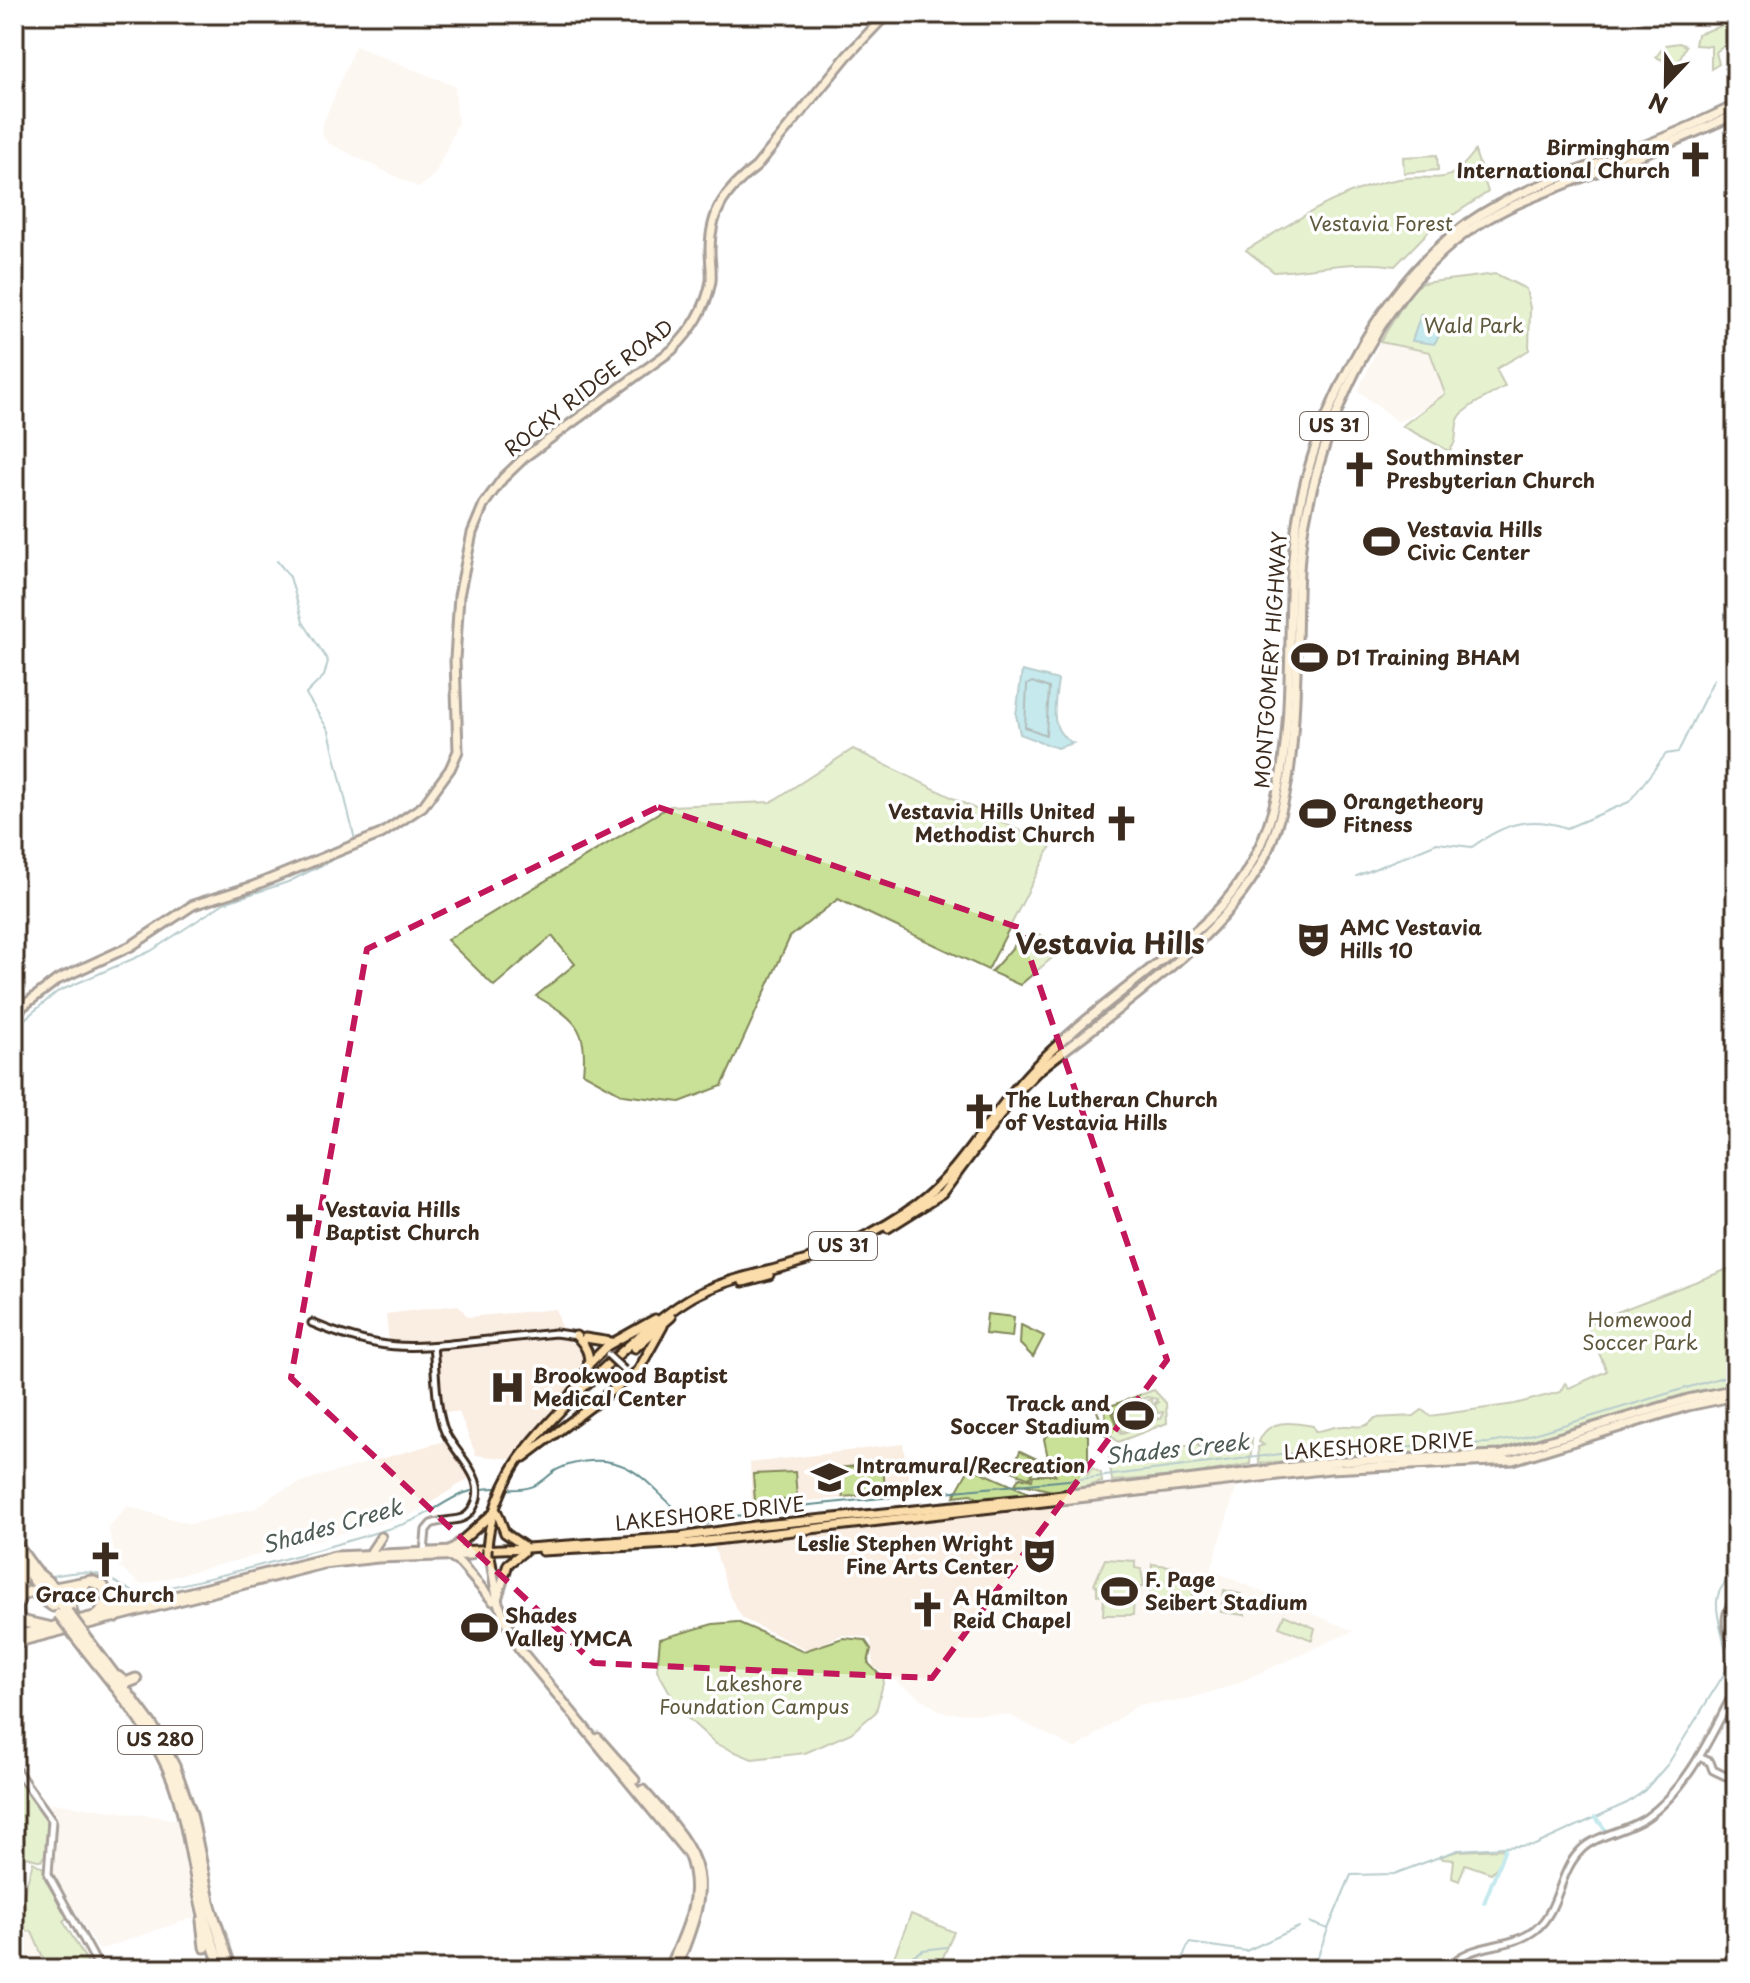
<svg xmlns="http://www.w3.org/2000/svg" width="1750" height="1983" font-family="'Playpen Sans',sans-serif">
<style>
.built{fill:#faede2}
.green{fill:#c8e197;stroke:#82865a;stroke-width:2;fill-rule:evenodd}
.water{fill:#7ecfd8;stroke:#638d8e;stroke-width:2}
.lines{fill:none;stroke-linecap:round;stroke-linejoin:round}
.shore{stroke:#566c68;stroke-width:2}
.stream{stroke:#638d8e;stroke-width:2}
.canal{stroke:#7ecfd8;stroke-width:4}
.minor-casing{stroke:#3b2a1e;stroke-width:11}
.major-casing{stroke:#3b2a1e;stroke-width:13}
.highway-casing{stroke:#3b2a1e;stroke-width:15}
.minor{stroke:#fff;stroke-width:5}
.major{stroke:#fbddab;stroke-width:7}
.highway{stroke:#fbddab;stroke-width:9}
.minor-bridge-casing{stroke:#3b2a1e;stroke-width:11;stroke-linecap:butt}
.major-bridge-casing{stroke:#3b2a1e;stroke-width:13;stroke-linecap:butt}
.highway-bridge-casing{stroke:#3b2a1e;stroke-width:15;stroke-linecap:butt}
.minor-bridge{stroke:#fff;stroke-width:5}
.major-bridge{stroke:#fbddab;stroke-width:7}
.highway-bridge{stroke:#fbddab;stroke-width:9}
.marked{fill:none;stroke:#c2185b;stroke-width:6;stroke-dasharray:16 10;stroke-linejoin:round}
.labels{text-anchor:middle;stroke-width:7;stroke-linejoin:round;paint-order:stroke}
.shield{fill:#fff;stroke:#766a62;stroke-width:2}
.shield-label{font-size:18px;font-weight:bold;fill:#3b2a1e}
.poi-label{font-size:20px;font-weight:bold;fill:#3b2a1e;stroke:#fff;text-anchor:start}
.park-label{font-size:20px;fill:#5e583c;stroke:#fff}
.street-label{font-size:20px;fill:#3b2a1e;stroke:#fff}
.water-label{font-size:22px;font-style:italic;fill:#4f5c56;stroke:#fff}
.district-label{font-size:28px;font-weight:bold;fill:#3b2a1e;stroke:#fff}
</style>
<rect width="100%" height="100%" fill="#fff"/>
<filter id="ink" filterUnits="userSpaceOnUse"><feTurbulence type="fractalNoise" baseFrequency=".0125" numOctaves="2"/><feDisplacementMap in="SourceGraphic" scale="16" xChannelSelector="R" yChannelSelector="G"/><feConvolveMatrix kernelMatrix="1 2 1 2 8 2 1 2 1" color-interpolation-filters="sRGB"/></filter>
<g filter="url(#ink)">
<g class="built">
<polygon points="355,46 455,86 458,123 435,174 419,188 328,143 323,136 322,126"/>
<polygon points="1380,342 1430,352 1443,384 1443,398 1398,422 1358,391"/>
<polygon points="458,1305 468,1317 556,1309 564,1338 586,1351 585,1370 565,1399 511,1459 476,1455 459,1412 444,1412 437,1343 389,1344 386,1314"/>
<polygon points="445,1441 467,1465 470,1478 409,1516 141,1585 118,1566 108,1528 127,1506 190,1524 256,1508 276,1493 313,1478"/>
<polygon points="903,1444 911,1493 752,1505 750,1463"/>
<polygon points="1239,1479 1211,1570 1353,1631 1231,1686 1181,1701 1138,1705 1076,1749 1009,1715 943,1713 873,1666 871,1640 865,1637 841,1635 808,1650 743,1619 730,1597 713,1543"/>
<polygon points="52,1803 182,1820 195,1917 99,1950 46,1865"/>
<polygon points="22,1930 32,1932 48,1969 14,1969 14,1936"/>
</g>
<g class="green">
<polygon points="1736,18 1736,46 1724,46 1716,52 1719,64 1711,69 1711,46 1695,45 1697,34 1719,27 1725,19"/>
<polygon points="1679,43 1686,46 1676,66 1656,57 1665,45"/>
<path d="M1475 151 1488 192 1429 231 1395 266C1355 259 1314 270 1274 272L1246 250C1294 222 1343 188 1399 179 1440 173 1446 190 1475 151Z"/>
<polygon points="1437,155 1438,170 1404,173 1403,157"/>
<path d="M1496 274 1526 289 1530 308 1529 350 1496 369 1505 386C1493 395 1463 406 1458 420 1454 432 1459 441 1449 451L1402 426 1445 394 1430 352 1380 342 1412 290 1423 283Z"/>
<path d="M853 749 1051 846 988 970 838 899 790 937 722 1086 680 1102 623 1095 583 1073C588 1027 574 1018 536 996L575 964 552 936 494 986 447 940 670 806 771 802Z"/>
<polygon points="1040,935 1061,946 1058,953 1020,985 991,972 1021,938"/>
<path d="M1736 1266V1386L1700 1390 1589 1423 1563 1436 1497 1452 1259 1463 1258 1447 1264 1445 1259 1442C1268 1418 1291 1422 1313 1426L1315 1431C1325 1431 1334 1426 1343 1426 1357 1425 1364 1431 1375 1418L1414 1416 1422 1410 1430 1416 1515 1404 1560 1392 1565 1383 1569 1388 1607 1371 1586 1324Z"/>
<polygon points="987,1314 1014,1317 1012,1337 985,1334"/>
<polygon points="1021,1325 1044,1336 1033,1357 1020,1344"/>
<path d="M1154 1390 1166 1403 1167 1423 1118 1442 1110 1434 1106 1436 1097 1411 1107 1434 1105 1408ZM1147 1397 1157 1399 1155 1403 1159 1402 1155 1405 1158 1413 1163 1412 1162 1418 1121 1434 1112 1412Z"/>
<polygon points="1151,1399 1158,1419 1122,1432 1114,1412"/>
<path d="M1083 1432 1088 1435V1474L1092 1468 1101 1473 1102 1482C1088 1483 1076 1494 1059 1492 1043 1490 1032 1484 1015 1484L1020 1477 1032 1480 1033 1475H1056L1050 1467 1044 1439 1050 1433Z"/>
<polygon points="1252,1439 1250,1464 1191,1475 1112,1481 1109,1457 1170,1451 1202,1441 1198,1446 1211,1454 1219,1451 1222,1442 1237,1444 1238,1448"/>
<polygon points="1020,1451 1037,1459 1030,1478 1012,1471"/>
<polygon points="882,1463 886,1493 843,1497 839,1468"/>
<polygon points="970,1467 1029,1493 1031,1496 982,1501 971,1494 954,1496"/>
<polygon points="795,1472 797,1499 755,1502 753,1474"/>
<polygon points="1105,1559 1135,1561 1135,1568 1141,1569 1144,1587 1140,1587 1139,1596 1134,1597 1133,1615 1103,1615 1104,1596 1097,1595 1097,1586 1094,1585"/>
<polygon points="1152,1564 1176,1567 1191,1576 1194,1607 1156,1612 1145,1606 1149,1598"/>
<polygon points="1224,1590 1241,1594 1245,1615 1221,1612"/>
<polygon points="1284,1615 1315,1628 1312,1640 1279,1627"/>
<polygon points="737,1622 804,1651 843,1638 865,1640 871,1649 868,1663 884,1679 876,1712 851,1733 805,1753 752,1759 716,1744 681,1712 657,1670 660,1639 713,1624"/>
<path d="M14 1771C37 1792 61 1832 41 1861L17 1854Z"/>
<polygon points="1505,1849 1500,1864 1491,1873 1465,1864 1459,1881 1452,1878 1454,1860 1443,1859 1441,1856 1458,1851"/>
<polygon points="33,1862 43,1868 47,1883 68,1917 63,1921 88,1963 83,1969 48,1969 32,1932 22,1930 14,1936 14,1901 22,1900"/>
<polygon points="911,1914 954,1932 938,1969 890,1967"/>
</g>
<g class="water">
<polygon points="1421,314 1440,326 1441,333 1434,344 1412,341"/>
<path d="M1022 671 1058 680C1055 704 1047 730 1073 743L1057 748 1020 734 1016 715Z"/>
</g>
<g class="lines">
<polygon class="shore" points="1032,682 1049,688 1046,735 1025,727 1027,685"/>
<g class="stream">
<polyline points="277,561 290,577 303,622 328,661 324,676 306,694 329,731 355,840"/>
<path d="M1357 876 1437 843 1472 847C1504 824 1528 815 1567 828L1629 802 1666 754 1678 752 1714 679"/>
<polyline points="14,1033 20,1023 57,992 151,951 224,903 288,882 352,850"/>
<path d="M505 1489C549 1492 541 1471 572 1464 643 1446 652 1504 703 1526L723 1517 779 1512 789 1507 1089 1478 1280 1454 1489 1443 1520 1438 1736 1373"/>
<path d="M46 1577C95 1567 96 1572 137 1594 227 1576 317 1551 404 1524 445 1510 449 1488 499 1488"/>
<path d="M1309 1922 1328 1929 1351 1875 1394 1874 1458 1850 1535 1845 1627 1803 1644 1791 1668 1764 1726 1671C1732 1636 1696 1598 1736 1574"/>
<polyline points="1181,1962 1189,1943 1246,1951 1299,1927"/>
<polyline points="894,1966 923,1950 946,1947"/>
<polyline points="1178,1969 1179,1968"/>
<polyline points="1313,1969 1328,1929"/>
</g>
<g class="canal">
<polyline points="1595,1817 1608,1833"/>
<polyline points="1484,1903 1505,1849"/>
</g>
<defs>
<g id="minor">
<path d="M312 1323C385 1354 412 1348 488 1340"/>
<polyline points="490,1340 555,1333 577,1336"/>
<path d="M424 1552 426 1530 431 1524C444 1518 462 1524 471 1511 494 1479 451 1453 443 1427 435 1402 436 1373 433 1346"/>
<path d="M1736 1598C1719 1616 1727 1633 1736 1653"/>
<polyline points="1699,1757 1710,1762 1713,1770 1736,1781"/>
<polyline points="14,1767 52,1820 48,1874 100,1969"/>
<path d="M1447 1969C1471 1940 1508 1951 1535 1930 1560 1910 1558 1873 1580 1851 1596 1834 1626 1832 1646 1818 1689 1788 1712 1733 1736 1688"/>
</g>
<g id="major">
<path d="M14 1013 57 980 131 946 193 905 253 886 381 834 423 806 450 769 458 751 455 659 459 596 472 533 484 504 503 478 526 456 672 350C692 330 706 309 711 281 712 271 710 260 710 250 710 212 726 189 756 167L847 56 887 14"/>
<path d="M888 1228 942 1194 1019 1090 1038 1071C1111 1012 1220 943 1263 860 1296 795 1294 716 1297 645 1298 603 1297 556 1306 516 1327 416 1374 308 1454 242 1492 210 1536 196 1581 178 1633 158 1685 138 1736 114"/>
<polyline points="743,1282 769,1275"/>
<polyline points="585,1338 611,1342"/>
<polyline points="635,1348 671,1317"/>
<polyline points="590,1363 607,1346 655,1319"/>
<path d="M566 1402C583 1379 602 1360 576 1336"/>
<polyline points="524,1457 638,1371 663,1326"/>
<polyline points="497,1512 505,1533 525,1547"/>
<path d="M487 1548C489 1520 498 1495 512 1470 537 1426 652 1317 698 1294 725 1280 757 1274 787 1266 833 1253 878 1233 916 1205 964 1169 989 1115 1030 1072 1082 1016 1154 972 1210 918 1319 812 1276 651 1298 516 1315 416 1376 296 1455 233 1504 193 1565 177 1622 154 1661 140 1699 123 1736 105"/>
<polyline points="450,1551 491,1515"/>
<polyline points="542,1551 689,1543 1330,1469 1513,1460 1688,1406 1736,1396"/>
<polyline points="371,1552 381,1537"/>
<path d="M490 1556 498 1603 519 1648 688 1854C705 1896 686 1930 669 1969"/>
<polyline points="450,1557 460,1563 493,1601"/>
<polyline points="498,1596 508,1564 523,1552"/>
<polyline points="14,1636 335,1556 527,1548 680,1537 754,1526 1054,1496 1342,1461 1501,1455 1688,1399 1736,1389"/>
<polyline points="14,1643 323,1564 378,1558 470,1555"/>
<polyline points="598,1738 635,1780"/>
<path d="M643 1790C708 1863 714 1877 676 1969"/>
</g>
<g id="highway">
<polyline points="14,1542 38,1575"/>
<polyline points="14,1552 45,1595"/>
<polyline points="36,1572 55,1588 91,1581 103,1586 116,1617"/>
<polyline points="47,1587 67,1612"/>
<polyline points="110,1596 121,1603 136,1605"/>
<polyline points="14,1598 22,1584 21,1564"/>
<polyline points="99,1614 107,1601"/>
<path d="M73 1616C68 1603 70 1592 84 1586"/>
<polyline points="17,1617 20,1641"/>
<polyline points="48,1627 20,1621 15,1608 20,1596 32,1591 53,1606"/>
<polyline points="84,1635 152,1726 174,1766 191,1814 210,1906 231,1969"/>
<path d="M77 1638C111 1682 153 1727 173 1780 195 1842 194 1909 223 1969"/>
<polyline points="118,1677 126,1683 136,1679"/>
<polyline points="202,1921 205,1947"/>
</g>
</defs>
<use href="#minor" class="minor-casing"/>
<use href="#major" class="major-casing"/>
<use href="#highway" class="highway-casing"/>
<use href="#minor" class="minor"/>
<use href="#major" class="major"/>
<use href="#highway" class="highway"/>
<defs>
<polyline id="minor-bridge" points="608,1355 624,1370"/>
<polyline id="major-bridge" points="487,1548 487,1556"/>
<g id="highway-bridge">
<polyline points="67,1612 84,1635"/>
<polyline points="59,1614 77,1638"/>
</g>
</defs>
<use href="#minor-bridge" class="minor-bridge-casing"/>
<use href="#major-bridge" class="major-bridge-casing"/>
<use href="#highway-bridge" class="highway-bridge-casing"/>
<use href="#minor-bridge" class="minor-bridge"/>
<use href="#major-bridge" class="major-bridge"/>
<use href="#highway-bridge" class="highway-bridge"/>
</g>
</g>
<path d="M0 0H1750V1983H0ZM658 807 1020 928 1167 1360 932 1678 594 1663 291 1378 367 949Z" fill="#fff" fill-opacity=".55" fill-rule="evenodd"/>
<path class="marked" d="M658 807 1020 928 1167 1360 932 1678 594 1663 291 1378 367 949Z"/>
<defs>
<symbol id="church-bare" viewBox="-9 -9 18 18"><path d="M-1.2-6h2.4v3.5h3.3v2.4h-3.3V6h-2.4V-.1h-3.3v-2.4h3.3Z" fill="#3b2a1e" stroke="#fff" stroke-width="2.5" paint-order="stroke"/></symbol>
<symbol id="stadium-bare" viewBox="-9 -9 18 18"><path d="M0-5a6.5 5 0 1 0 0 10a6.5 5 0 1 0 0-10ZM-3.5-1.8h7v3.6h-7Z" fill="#3b2a1e" stroke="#fff" stroke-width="2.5" paint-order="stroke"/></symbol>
<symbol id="theatre-bare" viewBox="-9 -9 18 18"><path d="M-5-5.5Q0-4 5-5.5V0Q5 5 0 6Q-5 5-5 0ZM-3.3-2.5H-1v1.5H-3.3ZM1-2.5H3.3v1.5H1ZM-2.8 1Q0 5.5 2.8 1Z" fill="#3b2a1e" stroke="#fff" stroke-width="2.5" paint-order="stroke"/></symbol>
<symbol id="hospital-bare" viewBox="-9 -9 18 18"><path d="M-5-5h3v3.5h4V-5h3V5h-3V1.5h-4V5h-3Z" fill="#3b2a1e" stroke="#fff" stroke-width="2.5" paint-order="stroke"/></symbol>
<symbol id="university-bare" viewBox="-9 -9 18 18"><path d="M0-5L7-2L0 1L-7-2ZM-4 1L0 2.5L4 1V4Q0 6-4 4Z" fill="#3b2a1e" stroke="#fff" stroke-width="2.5" paint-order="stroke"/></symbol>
</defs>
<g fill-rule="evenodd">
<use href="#church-bare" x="1670" y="134" width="51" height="51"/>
<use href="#church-bare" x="1334" y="444" width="51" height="51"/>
<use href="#stadium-bare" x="1356" y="516" width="51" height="51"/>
<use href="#stadium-bare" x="1284" y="632" width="51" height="51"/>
<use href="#stadium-bare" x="1292" y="788" width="51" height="51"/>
<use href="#church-bare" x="1096" y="798" width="51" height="51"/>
<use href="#theatre-bare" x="1288" y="914" width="51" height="51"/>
<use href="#church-bare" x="954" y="1086" width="51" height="51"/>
<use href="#church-bare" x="274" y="1196" width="51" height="51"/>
<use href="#hospital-bare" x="482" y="1362" width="51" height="51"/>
<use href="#stadium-bare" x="1110" y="1390" width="51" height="51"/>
<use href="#university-bare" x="804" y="1452" width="51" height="51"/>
<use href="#theatre-bare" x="1014" y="1530" width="51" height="51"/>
<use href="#church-bare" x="80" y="1534" width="51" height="51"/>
<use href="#stadium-bare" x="1094" y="1566" width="51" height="51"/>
<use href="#church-bare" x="902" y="1584" width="51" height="51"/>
<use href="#stadium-bare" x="454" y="1602" width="51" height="51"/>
</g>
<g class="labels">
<g class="shield">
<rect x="1300" y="412" width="68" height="28" rx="6"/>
<rect x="809" y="1232" width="68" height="28" rx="6"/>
<rect x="118" y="1726" width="84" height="28" rx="6"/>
</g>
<g class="shield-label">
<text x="1334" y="432">US 31</text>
<text x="843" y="1252">US 31</text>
<text x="160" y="1746">US 280</text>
</g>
<g class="poi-label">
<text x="1670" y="155" text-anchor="end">Birmingham<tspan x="1670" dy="23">International Church</tspan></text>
<text x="1386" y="465">Southminster<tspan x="1386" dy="23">Presbyterian Church</tspan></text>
<text x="1407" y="537">Vestavia Hills<tspan x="1407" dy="23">Civic Center</tspan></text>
<text x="1336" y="665">D1 Training BHAM</text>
<text x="1343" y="809">Orangetheory<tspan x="1343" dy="23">Fitness</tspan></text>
<text x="1095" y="819" text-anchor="end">Vestavia Hills United<tspan x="1095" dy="23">Methodist Church</tspan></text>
<text x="1340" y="935">AMC Vestavia<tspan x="1340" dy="23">Hills 10</tspan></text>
<text x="1005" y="1107">The Lutheran Church<tspan x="1005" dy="23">of Vestavia Hills</tspan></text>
<text x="325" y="1217">Vestavia Hills<tspan x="325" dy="23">Baptist Church</tspan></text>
<text x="533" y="1383">Brookwood Baptist<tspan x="533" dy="23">Medical Center</tspan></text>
<text x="1110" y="1411" text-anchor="end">Track and<tspan x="1110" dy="23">Soccer Stadium</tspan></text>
<text x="856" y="1473">Intramural/Recreation<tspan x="856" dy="23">Complex</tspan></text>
<text x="1013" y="1551" text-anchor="end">Leslie Stephen Wright<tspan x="1013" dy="23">Fine Arts Center</tspan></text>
<text x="1145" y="1587">F. Page<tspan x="1145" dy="23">Seibert Stadium</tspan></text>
<text x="105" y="1602" text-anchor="middle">Grace Church</text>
<text x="953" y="1605">A Hamilton<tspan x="953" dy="23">Reid Chapel</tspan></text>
<text x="505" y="1623">Shades<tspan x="505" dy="23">Valley YMCA</tspan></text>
</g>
<g class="park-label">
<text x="1381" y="231">Vestavia Forest</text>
<text x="1474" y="333">Wald Park</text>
<text x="1640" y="1327">Homewood<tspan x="1640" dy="23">Soccer Park</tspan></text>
<text x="754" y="1691">Lakeshore<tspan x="754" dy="23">Foundation Campus</tspan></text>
</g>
<g class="street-label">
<text transform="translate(589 388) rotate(-38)" y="7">ROCKY RIDGE ROAD</text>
<text transform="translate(1271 660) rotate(-86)" y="7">MONTGOMERY HIGHWAY</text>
<text transform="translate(1379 1446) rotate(-4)" y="7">LAKESHORE DRIVE</text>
<text transform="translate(710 1514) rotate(-6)" y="7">LAKESHORE DRIVE</text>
</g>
<g class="water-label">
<text transform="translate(1177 1449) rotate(-6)" y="8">Shades Creek</text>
<text transform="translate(332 1526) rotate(-16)" y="8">Shades Creek</text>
</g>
<g class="district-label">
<text x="1110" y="954">Vestavia Hills</text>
</g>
</g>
<rect width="1750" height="1983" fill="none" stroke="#fff" stroke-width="48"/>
<rect x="24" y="24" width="1702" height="1935" fill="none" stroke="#3b2a1e" stroke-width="3" filter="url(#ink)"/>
<g transform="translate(1666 84) rotate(202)" stroke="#ffffff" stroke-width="6" paint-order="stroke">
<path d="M0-6L14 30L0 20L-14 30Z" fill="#3b2a1e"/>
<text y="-12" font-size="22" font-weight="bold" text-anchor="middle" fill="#3b2a1e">N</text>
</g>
</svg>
